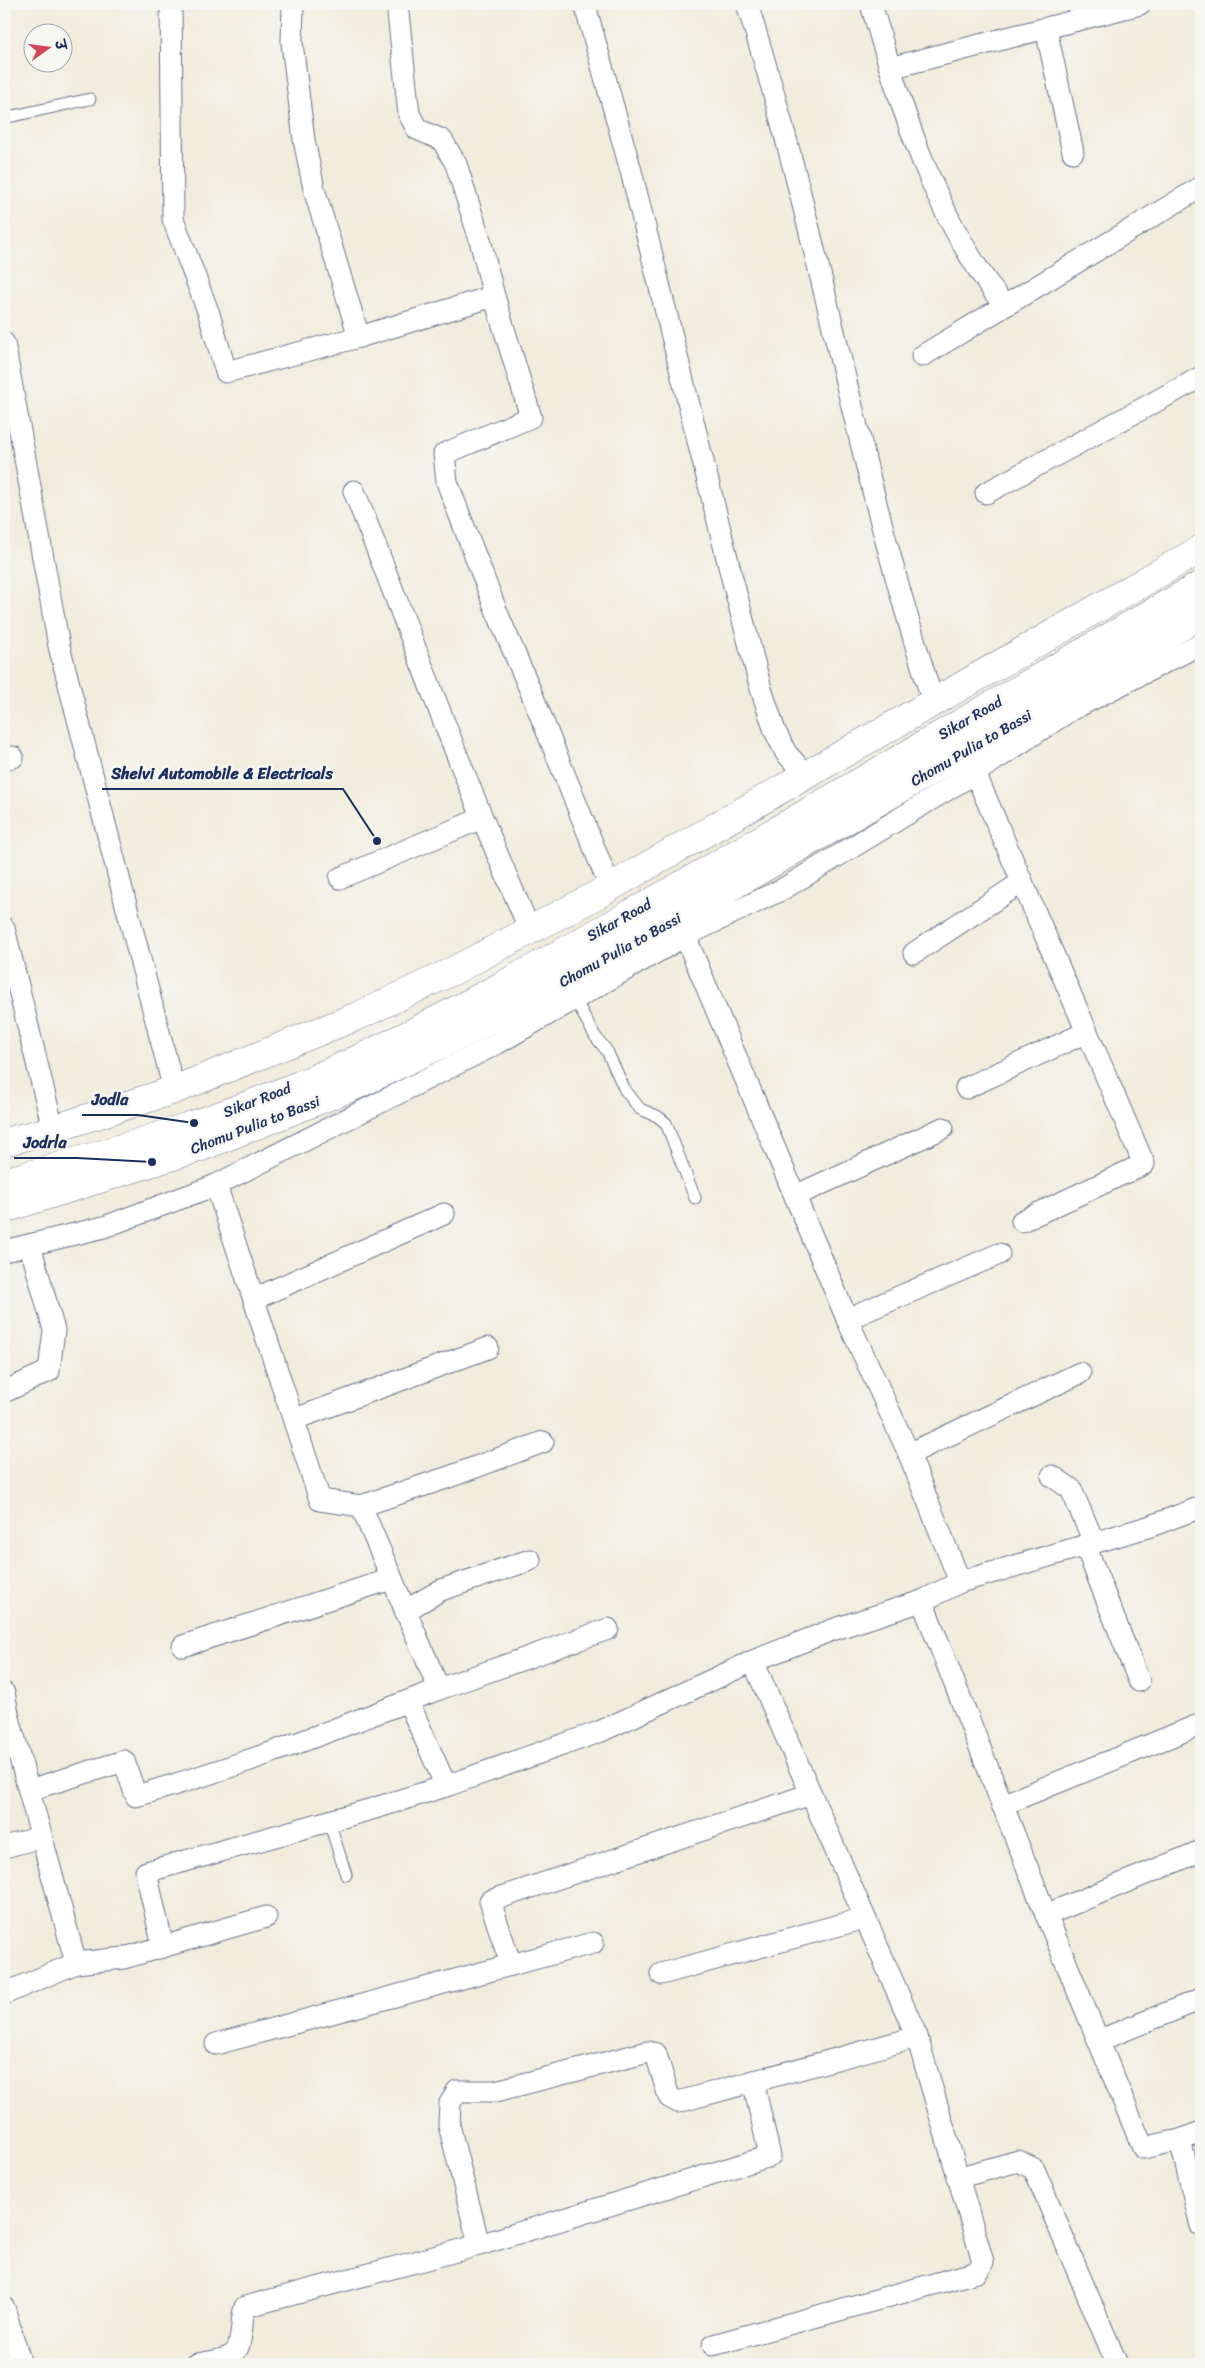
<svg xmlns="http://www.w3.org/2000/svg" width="1205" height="2368" font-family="Sriracha,'Playpen Sans Deva',sans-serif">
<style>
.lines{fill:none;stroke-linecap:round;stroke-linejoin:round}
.lane-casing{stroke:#66718a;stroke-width:13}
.street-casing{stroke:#66718a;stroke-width:23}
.secondary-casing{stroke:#66718a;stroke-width:29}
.highway-casing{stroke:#66718a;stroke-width:29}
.lane{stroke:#fff;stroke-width:11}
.street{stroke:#fff;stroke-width:21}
.secondary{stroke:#fff;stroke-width:28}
.highway{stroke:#fff;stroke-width:28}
.labels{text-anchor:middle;stroke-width:5;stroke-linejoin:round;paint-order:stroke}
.street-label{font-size:15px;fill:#1b2f5e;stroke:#f6f6f2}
.leader{fill:none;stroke:#1b2f5e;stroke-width:2}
.callout-dot{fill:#1b2f5e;stroke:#f6f6f2;stroke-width:2}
.callout-label{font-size:16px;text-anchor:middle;font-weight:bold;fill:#1b2f5e;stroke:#f6f6f2;stroke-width:5;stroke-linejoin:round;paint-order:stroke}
</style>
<rect width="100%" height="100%" fill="#f6f6f2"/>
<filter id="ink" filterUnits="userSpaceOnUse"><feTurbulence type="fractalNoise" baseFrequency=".02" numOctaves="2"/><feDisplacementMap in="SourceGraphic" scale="10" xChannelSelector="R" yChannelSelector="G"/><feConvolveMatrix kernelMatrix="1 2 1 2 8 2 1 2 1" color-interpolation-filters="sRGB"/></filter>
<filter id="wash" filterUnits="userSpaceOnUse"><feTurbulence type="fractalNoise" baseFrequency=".0096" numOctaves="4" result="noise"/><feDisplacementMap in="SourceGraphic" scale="20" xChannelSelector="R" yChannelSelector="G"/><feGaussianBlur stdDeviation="1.12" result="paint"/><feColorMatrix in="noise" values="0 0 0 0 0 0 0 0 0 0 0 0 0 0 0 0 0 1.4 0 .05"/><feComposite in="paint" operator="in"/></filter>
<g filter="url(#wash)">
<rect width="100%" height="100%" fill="#f1ecdb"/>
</g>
<g filter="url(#ink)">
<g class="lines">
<defs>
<g id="lane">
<polyline points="4,118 90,99"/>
<polyline points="575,999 595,1036 607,1051 625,1090 640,1109 657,1116 666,1123 695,1198"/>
<polyline points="329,1821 346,1875"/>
</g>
<g id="street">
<polyline points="171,4 173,219 209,314 226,372 359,337 494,296"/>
<polyline points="293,4 292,43 304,140 314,189 359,337"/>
<polyline points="397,4 409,114 417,129 442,140 456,164 480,240 494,296 531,417 444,454 447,482 496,610 531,692 610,887"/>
<polyline points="588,4 586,9 631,171 732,578 761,689 775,731 786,753 806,775"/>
<path d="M747 4C797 162 831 326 872 487 890 559 911 631 933 702"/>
<path d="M871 4C902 110 934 217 1004 305"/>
<polyline points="1046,29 1073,152"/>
<polyline points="890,68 1140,4"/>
<polyline points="4,343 59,646 174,1090"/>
<polyline points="922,356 1201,187"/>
<path d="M354 491C412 637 466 786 530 930"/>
<polyline points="986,493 1201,377"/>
<polyline points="4,759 13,757"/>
<polyline points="975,773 1144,1164 1022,1221"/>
<polyline points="340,878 482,818"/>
<polyline points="4,928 53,1129"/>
<polyline points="914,953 1022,882"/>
<polyline points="966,1088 1087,1032"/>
<polyline points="216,1185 320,1500 361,1506 439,1689 608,1629"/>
<polyline points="795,1196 943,1128"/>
<polyline points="4,1251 104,1227 216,1185 498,1043 685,936 783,889 975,773 1071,710 1201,644"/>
<polyline points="254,1299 444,1214"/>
<polyline points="847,1319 999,1254"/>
<polyline points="4,1392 49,1371 54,1330 30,1245"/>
<polyline points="295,1419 488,1348"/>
<polyline points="909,1454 1080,1373"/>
<polyline points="1052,1476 1071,1489 1094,1542"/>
<polyline points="361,1506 449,1477 543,1442"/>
<polyline points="1085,1545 1139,1681"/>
<polyline points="960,1582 1151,1526 1201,1507"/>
<polyline points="922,1601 1042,1905 1143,2148 1180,2140 1201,2226"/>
<polyline points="405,1611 441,1590 530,1560"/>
<polyline points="183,1646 391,1579"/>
<polyline points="4,1693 9,1718 76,1963"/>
<polyline points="446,1786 599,1732 753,1661 832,1630 922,1601 960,1582 909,1454 847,1319 685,936"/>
<path d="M29 1790 124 1761 136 1796C239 1767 339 1728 439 1689"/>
<polyline points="1002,1805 1201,1724"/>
<polyline points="4,1847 42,1837"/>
<polyline points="1046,1915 1201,1851"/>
<polyline points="163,1947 146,1872 372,1809 446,1786 408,1701"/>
<polyline points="511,1965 490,1901 811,1794"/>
<polyline points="661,1974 865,1918"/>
<polyline points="4,1994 76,1963 124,1958 266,1917"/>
<polyline points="1098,2041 1201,1999"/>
<polyline points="216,2044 593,1943"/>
<polyline points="1180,2140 1201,2132"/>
<polyline points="957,2178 1018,2161 1034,2169 1117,2364"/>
<polyline points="479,2245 449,2125 450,2103 457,2091 496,2091 648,2052 656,2054 669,2097 678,2102 917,2037"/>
<polyline points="4,2308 21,2364"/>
<polyline points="713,2345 977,2272 983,2262 917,2037 753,1661"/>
<path d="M197 2364C208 2362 223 2361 232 2355 244 2348 240 2320 245 2307L479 2245 770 2156 753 2081"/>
</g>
<polyline id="secondary" points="4,1142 44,1132 174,1090 360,1015 453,971 593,897 1201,549"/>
<g id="highway">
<path d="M4 1182C121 1150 244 1112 354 1061 450 1016 542 964 634 912 824 805 1011 692 1201 585"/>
<polyline points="4,1209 199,1148 357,1085 452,1039 578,975 1201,615"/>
</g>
</defs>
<use href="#lane" class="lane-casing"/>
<use href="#street" class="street-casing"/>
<use href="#secondary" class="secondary-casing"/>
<use href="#highway" class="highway-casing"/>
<use href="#lane" class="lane"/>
<use href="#street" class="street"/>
<use href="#secondary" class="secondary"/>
<use href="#highway" class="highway"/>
</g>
</g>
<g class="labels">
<g class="street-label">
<text transform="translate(970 718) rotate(-30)" y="5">Sikar Road</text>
<text transform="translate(971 748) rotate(-30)" y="5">Chomu Pulia to Bassi</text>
<text transform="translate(619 920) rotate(-29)" y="5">Sikar Road</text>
<text transform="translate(620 950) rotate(-29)" y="5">Chomu Pulia to Bassi</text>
<text transform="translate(257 1100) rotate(-21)" y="5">Sikar Road</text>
<text transform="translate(255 1125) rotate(-21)" y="5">Chomu Pulia to Bassi</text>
</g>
</g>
<path class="leader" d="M377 841L343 789H102M194 1123L138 1115H82M152 1162L77 1158H14"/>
<g class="callout-dot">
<circle cx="377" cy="841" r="5"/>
<circle cx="194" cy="1123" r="5"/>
<circle cx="152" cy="1162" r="5"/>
</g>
<g class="callout-label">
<text x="222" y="779">Shelvi Automobile &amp; Electricals</text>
<text x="110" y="1105">Jodla</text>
<text x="45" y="1148">Jodrla</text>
</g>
<rect width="1205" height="2368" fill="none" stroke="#f6f6f2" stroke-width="20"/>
<g transform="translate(48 48) rotate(76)"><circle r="24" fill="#f6f6f2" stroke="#9ea6b7"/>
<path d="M0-4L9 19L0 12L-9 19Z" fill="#d1495b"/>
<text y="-8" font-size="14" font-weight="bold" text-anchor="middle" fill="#1b2f5e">उ</text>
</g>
</svg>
